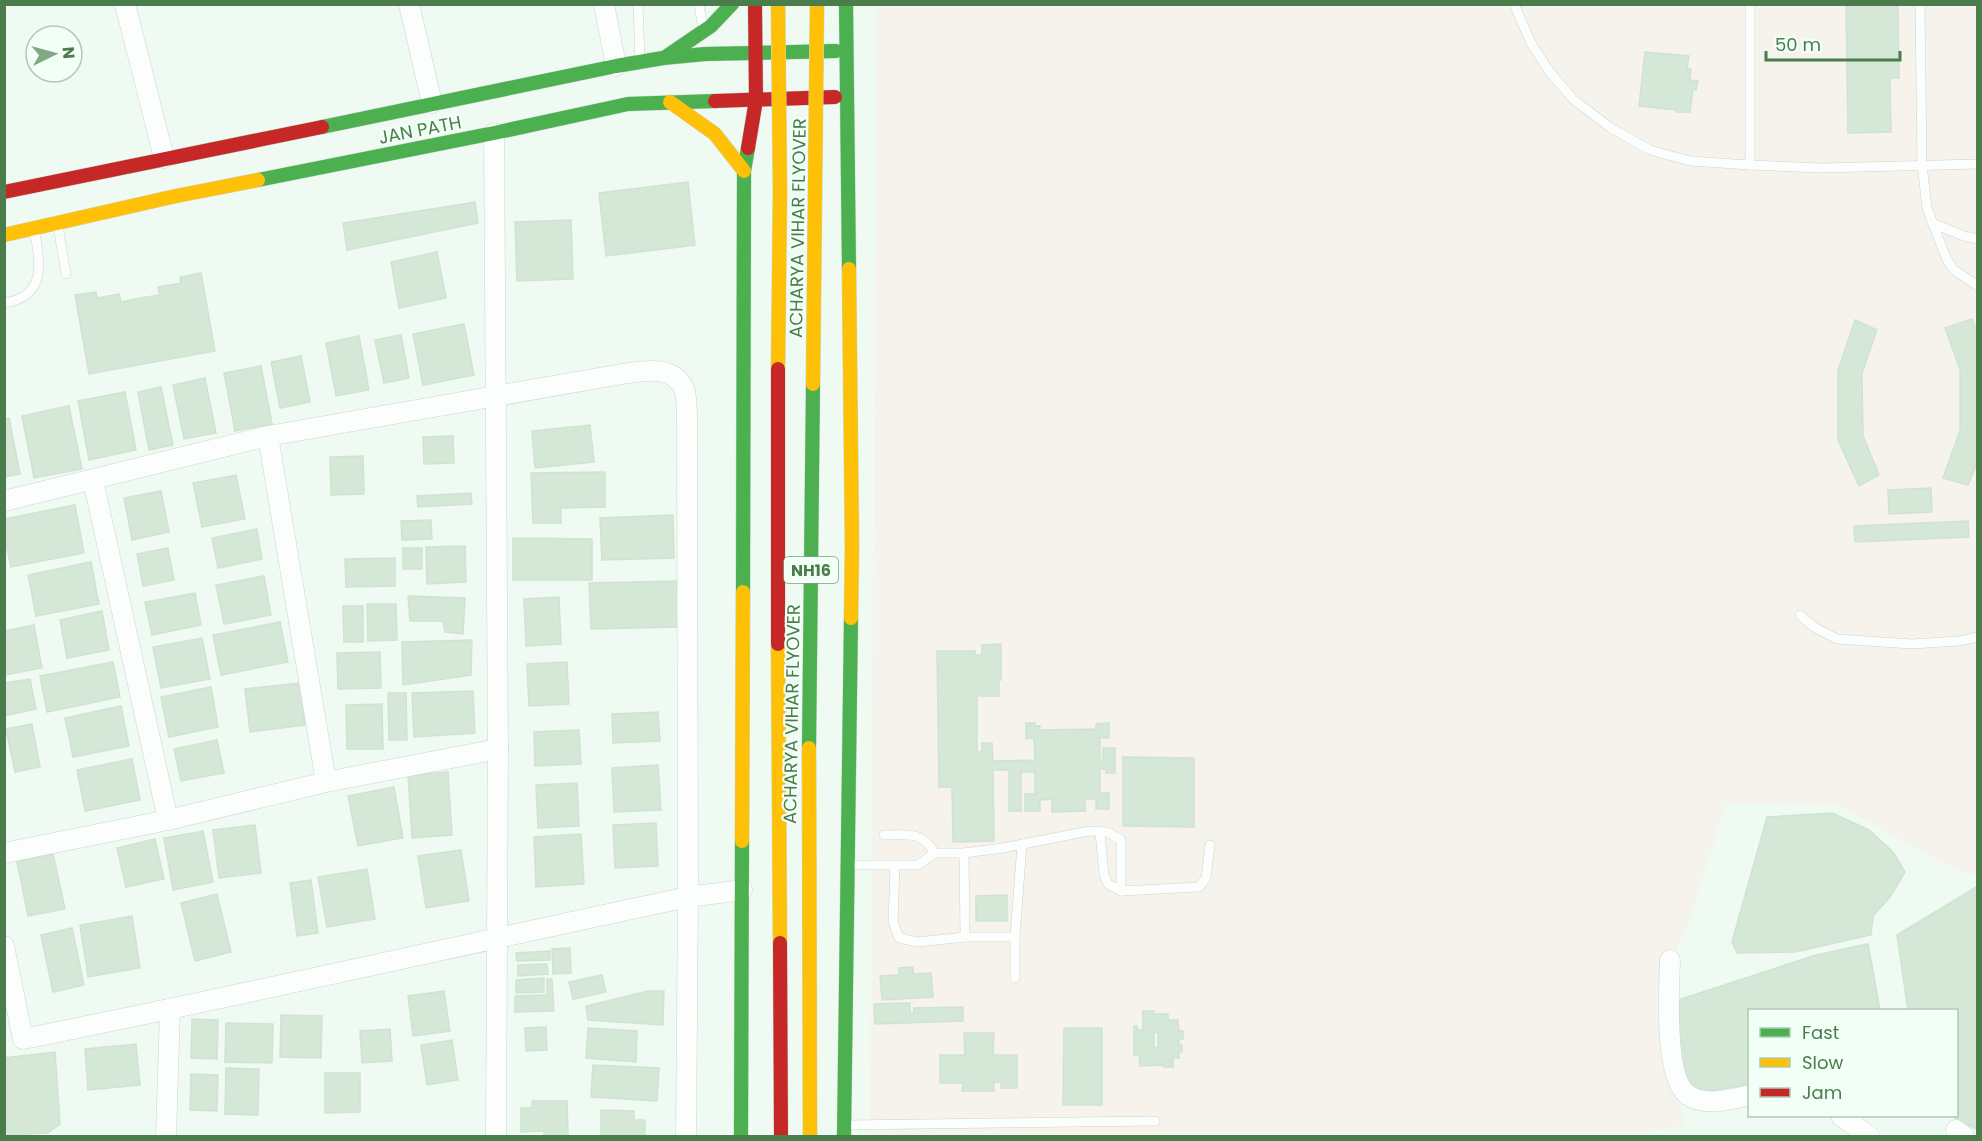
<svg xmlns="http://www.w3.org/2000/svg" width="1982" height="1141" font-family="Poppins,sans-serif">
<style>
.education{fill:#f5f3eb}
.building{fill:#d5e7d7;stroke:#d0e3d2;stroke-width:1.5;fill-rule:evenodd}
.lines{fill:none;stroke-linecap:round;stroke-linejoin:round}
.lane-casing{stroke:#c9d8cb;stroke-width:10}
.street-casing{stroke:#c9d8cb;stroke-width:21}
.fast-casing{stroke:#cadacd;stroke-width:15}
.slow-casing{stroke:#cadacd;stroke-width:15}
.jam-casing{stroke:#cadacd;stroke-width:15}
.lane{stroke:#fcfefd;stroke-width:9}
.street{stroke:#fcfefd;stroke-width:20}
.fast{stroke:#4caf50;stroke-width:14}
.slow{stroke:#ffc107;stroke-width:14}
.jam{stroke:#c62828;stroke-width:14}
.fast-bridge-casing{stroke:#cadbcc;stroke-width:15;stroke-linecap:butt}
.slow-bridge-casing{stroke:#cadbcc;stroke-width:15;stroke-linecap:butt}
.jam-bridge-casing{stroke:#cadbcc;stroke-width:15;stroke-linecap:butt}
.fast-bridge{stroke:#4caf50;stroke-width:14}
.slow-bridge{stroke:#ffc107;stroke-width:14}
.jam-bridge{stroke:#c62828;stroke-width:14}
.labels{text-anchor:middle;stroke-width:4.5;stroke-linejoin:round;paint-order:stroke}
.shield{fill:#f2fff6;stroke:#7ca37f;stroke-width:1.5}
.shield-label{font-size:16px;font-weight:bold;fill:#4a7c4c}
.street-label{font-size:18px;fill:#4a7c4c;stroke:#f2fff6}
</style>
<rect width="100%" height="100%" fill="#eefaf2"/>
<polygon class="education" points="877,5 1977,5 1977,874 1962,873 1838,805 1726,804 1687,926 1657,989 1685,1125 1633,1136 870,1136"/>
<g class="building">
<polygon points="1846,4 1898,4 1899,78 1890,78 1891,132 1848,133"/>
<polygon points="1645,52 1689,56 1687,69 1691,69 1690,80 1698,81 1696,90 1693,89 1690,112 1676,112 1677,110 1639,106"/>
<polygon points="688,182 695,245 606,256 599,193"/>
<polygon points="475,202 478,223 347,250 343,223"/>
<polygon points="571,220 573,279 517,281 515,222"/>
<polygon points="437,252 446,298 399,308 391,262"/>
<polygon points="201,273 215,351 89,374 75,295 96,292 97,298 119,294 121,302 140,298 160,295 158,287 181,283 180,277"/>
<polygon points="1972,319 1978,335 1978,461 1968,485 1943,478 1960,431 1960,369 1945,328"/>
<polygon points="1855,320 1877,330 1862,373 1863,436 1879,475 1859,486 1838,440 1838,370"/>
<polygon points="464,324 474,375 423,385 413,334"/>
<polygon points="401,335 409,378 384,383 375,340"/>
<polygon points="359,336 369,390 336,396 326,343"/>
<polygon points="301,356 310,402 280,408 271,362"/>
<polygon points="261,366 272,424 235,431 224,373"/>
<polygon points="205,378 216,433 184,439 173,385"/>
<polygon points="161,387 173,445 149,450 138,392"/>
<polygon points="125,392 136,450 89,460 78,401"/>
<polygon points="69,406 82,469 34,478 22,416"/>
<polygon points="9,418 20,474 4,477 4,419"/>
<polygon points="590,425 594,462 535,468 532,431"/>
<polygon points="453,436 454,463 424,464 423,437"/>
<polygon points="363,456 364,494 331,495 330,457"/>
<polygon points="605,472 605,507 561,508 561,523 533,523 531,473"/>
<polygon points="236,475 245,519 202,527 193,483"/>
<polygon points="1931,488 1932,512 1889,514 1888,490"/>
<polygon points="161,491 169,532 132,540 124,498"/>
<polygon points="471,493 472,504 418,507 417,496"/>
<polygon points="75,505 84,553 11,567 4,535 4,519"/>
<polygon points="673,515 674,558 602,560 600,518"/>
<polygon points="431,520 432,539 402,540 401,521"/>
<polygon points="1968,521 1969,537 1855,542 1854,526"/>
<polygon points="257,529 262,559 218,568 212,538"/>
<polygon points="513,538 592,539 592,580 513,580"/>
<polygon points="465,546 466,582 427,584 426,547"/>
<polygon points="168,548 174,580 143,586 137,554"/>
<rect x="403" y="548" width="19" height="21"/>
<polygon points="395,558 395,586 346,587 345,559"/>
<polygon points="91,562 99,604 36,616 28,575"/>
<polygon points="264,576 271,615 224,624 216,585"/>
<polygon points="677,581 678,627 591,629 589,583"/>
<polygon points="195,593 201,625 152,635 145,602"/>
<polygon points="408,596 465,598 463,634 445,632 443,621 410,621"/>
<polygon points="559,597 561,644 526,646 524,599"/>
<polygon points="367,604 396,604 397,640 368,641"/>
<polygon points="343,606 363,606 363,642 344,642"/>
<polygon points="102,611 109,650 67,658 60,620"/>
<polygon points="280,622 288,662 221,675 213,635"/>
<polygon points="34,625 42,668 4,675 4,631"/>
<polygon points="202,638 210,679 161,688 153,647"/>
<polygon points="472,640 471,675 403,685 402,642"/>
<polygon points="1001,644 1001,680 999,680 999,696 977,696 977,752 982,752 982,743 992,743 993,761 1035,760 1034,738 1026,739 1026,723 1035,723 1035,726 1040,726 1040,730 1096,729 1096,724 1109,723 1109,738 1100,738 1100,762 1103,762 1103,748 1115,748 1115,773 1106,773 1106,769 1100,769 1100,793 1109,793 1109,809 1096,809 1096,799 1085,799 1085,811 1052,812 1052,799 1040,800 1040,811 1025,811 1025,794 1035,794 1035,772 1021,772 1021,811 1009,811 1009,770 993,770 994,841 953,842 952,787 939,787 937,651 975,651 975,655 982,655 982,645"/>
<polygon points="380,652 381,688 338,689 337,653"/>
<polygon points="113,662 120,697 47,712 40,676"/>
<polygon points="567,662 569,704 529,706 527,664"/>
<polygon points="30,679 36,709 4,716 4,683"/>
<polygon points="300,683 305,725 250,732 245,689"/>
<polygon points="211,687 218,727 169,737 161,697"/>
<polygon points="473,691 475,733 414,737 412,693"/>
<polygon points="388,693 406,693 407,740 389,740"/>
<polygon points="382,704 383,749 347,749 346,705"/>
<polygon points="121,706 129,746 73,757 65,718"/>
<polygon points="658,712 660,741 613,743 612,714"/>
<polygon points="32,724 40,767 15,772 6,729"/>
<polygon points="579,730 581,764 535,766 534,732"/>
<polygon points="217,740 224,773 181,781 174,749"/>
<polygon points="1123,757 1194,758 1194,827 1123,826"/>
<polygon points="132,759 140,800 85,811 77,770"/>
<polygon points="658,765 661,810 614,812 612,768"/>
<polygon points="448,772 452,835 412,838 408,775"/>
<polygon points="577,783 579,826 538,828 536,785"/>
<polygon points="394,787 403,838 358,846 348,796"/>
<polygon points="1832,813 1869,830 1893,852 1905,872 1890,897 1873,916 1871,935 1795,952 1737,953 1732,942 1767,817"/>
<polygon points="656,823 658,866 615,868 613,825"/>
<polygon points="255,825 261,873 219,878 213,830"/>
<polygon points="203,831 213,882 173,890 164,838"/>
<polygon points="581,834 584,884 536,887 534,837"/>
<polygon points="155,839 164,879 126,887 117,848"/>
<polygon points="461,850 469,901 426,908 418,856"/>
<polygon points="53,854 65,909 28,916 17,862"/>
<polygon points="367,869 375,919 327,927 318,877"/>
<polygon points="311,880 318,933 297,936 290,883"/>
<polygon points="1978,886 1978,1130 1951,1116 1956,1116 1956,1010 1908,1010 1897,935"/>
<polygon points="217,894 231,952 195,961 181,903"/>
<polygon points="1007,895 1007,921 976,921 976,896"/>
<polygon points="132,916 140,968 88,977 80,925"/>
<polygon points="72,928 84,985 53,992 41,935"/>
<polygon points="1868,944 1880,1010 1750,1010 1750,1084 1705,1092 1689,1082 1679,1055 1678,1000 1816,955"/>
<polygon points="570,948 571,973 553,974 552,949"/>
<polygon points="550,951 550,960 517,961 516,953"/>
<polygon points="547,964 548,974 518,976 518,965"/>
<polygon points="913,967 913,974 931,973 933,997 882,1000 880,976 899,975 899,968"/>
<polygon points="602,975 606,992 573,999 569,982"/>
<polygon points="544,978 544,992 516,993 516,980"/>
<polygon points="547,979 552,979 554,1011 515,1012 515,996 547,995"/>
<polygon points="444,991 450,1031 413,1036 408,996"/>
<polygon points="648,991 664,991 663,1025 588,1020 586,1006"/>
<polygon points="910,1003 910,1013 914,1013 914,1008 963,1007 963,1021 875,1024 874,1004"/>
<path d="M1143 1011H1154V1014H1168V1020H1178L1179 1031H1183V1039H1179V1045H1182V1052H1179V1058H1173V1067H1164V1065L1140 1066 1139 1055H1134V1026H1137V1030H1143ZM1154 1032H1158V1048H1154Z"/>
<polygon points="281,1015 322,1016 321,1058 280,1057"/>
<polygon points="192,1019 218,1020 217,1059 191,1058"/>
<polygon points="226,1023 273,1024 272,1063 225,1062"/>
<polygon points="546,1027 547,1050 526,1051 525,1028"/>
<polygon points="588,1028 637,1031 636,1062 586,1058"/>
<polygon points="1064,1028 1102,1028 1102,1105 1063,1105"/>
<polygon points="390,1029 392,1061 362,1063 360,1031"/>
<polygon points="964,1033 994,1033 993,1055 1017,1055 1017,1088 1001,1088 1001,1082 994,1082 994,1091 962,1091 963,1083 940,1083 940,1055 965,1055"/>
<polygon points="452,1040 458,1080 427,1085 421,1045"/>
<polygon points="136,1044 140,1085 88,1090 85,1049"/>
<polygon points="55,1052 60,1124 48,1133 8,1135 4,1116 4,1058"/>
<polygon points="593,1065 659,1068 657,1101 591,1097"/>
<polygon points="226,1068 259,1069 258,1115 225,1114"/>
<polygon points="325,1073 360,1073 360,1112 325,1113"/>
<polygon points="191,1074 218,1075 217,1111 190,1110"/>
<polygon points="532,1101 567,1101 568,1135 544,1135 544,1131 521,1132 521,1108 532,1108"/>
<polygon points="601,1110 634,1111 634,1120 645,1120 645,1136 601,1136"/>
</g>
<g class="lines">
<defs>
<g id="lane">
<polyline points="638,4 640,60"/>
<polyline points="699,4 703,29"/>
<polyline points="1514,4 1531,43 1549,71 1574,100 1611,128 1650,150 1690,161 1750,165 1821,168 1978,164"/>
<polyline points="1750,4 1750,165"/>
<polyline points="1920,4 1922,164 1927,208 1947,260 1954,270 1978,286"/>
<polyline points="1932,223 1964,236 1978,239"/>
<polyline points="58,226 66,274"/>
<path d="M4 303C48 296 40 262 34 229"/>
<polyline points="1800,615 1814,627 1837,639 1912,644 1959,641 1978,637"/>
<polyline points="1100,832 1104,875 1108,884 1121,891 1199,887 1206,878 1210,845"/>
<path d="M884 835C909 835 920 830 935 853"/>
<polyline points="964,853 965,937"/>
<polyline points="849,865 918,865 935,853 964,853 1003,848 1089,831 1107,832 1121,840 1121,891"/>
<polyline points="895,865 893,922 899,938 918,942 965,937 1015,937"/>
<polyline points="1015,978 1015,937 1022,844"/>
<polyline points="846,1125 1155,1121"/>
</g>
<g id="street">
<polyline points="125,4 164,158"/>
<polyline points="409,4 432,103"/>
<polyline points="604,4 616,66"/>
<polyline points="494,133 498,749 496,1136"/>
<polyline points="268,436 326,782"/>
<polyline points="93,480 168,820"/>
<path d="M4 501 268 436 622 374C644 371 673 364 684 389 687 395 686 406 687 413L688 897 742 890"/>
<polyline points="4,853 168,820 326,782 498,749"/>
<path d="M4 946 23 1039C245 995 466 944 688 897L686 1136"/>
<path d="M1670 960C1669 989 1663 1084 1691 1097 1709 1106 1731 1099 1750 1095"/>
<polyline points="1841,1116 1869,1136"/>
<polyline points="1956,1130 1964,1136"/>
<polyline points="166,1136 170,1010"/>
</g>
<g id="fast">
<polyline points="846,4 849,269"/>
<polyline points="667,56 711,26 732,4"/>
<polyline points="322,127 616,66 663,58 705,54 836,51"/>
<polyline points="258,180 494,133 628,104 715,101"/>
<polyline points="743,592 744,171 748,148"/>
<polyline points="741,1136 742,841"/>
<polyline points="844,1136 851,618"/>
</g>
<g id="slow">
<polyline points="670,102 715,134 744,171"/>
<polyline points="4,235 176,196 258,180"/>
<polyline points="849,269 852,546 851,618"/>
<polyline points="742,841 743,592"/>
</g>
<g id="jam">
<polyline points="715,101 835,97"/>
<polyline points="748,148 756,100 755,4"/>
<polyline points="4,192 322,127"/>
</g>
</defs>
<use href="#lane" class="lane-casing"/>
<use href="#street" class="street-casing"/>
<use href="#fast" class="fast-casing"/>
<use href="#slow" class="slow-casing"/>
<use href="#jam" class="jam-casing"/>
<use href="#lane" class="lane"/>
<use href="#street" class="street"/>
<use href="#fast" class="fast"/>
<use href="#slow" class="slow"/>
<use href="#jam" class="jam"/>
<defs>
<polyline id="fast-bridge" points="809,748 813,384"/>
<g id="slow-bridge">
<polyline points="778,369 780,192 778,4"/>
<polyline points="813,384 817,4"/>
<polyline points="778,644 780,943"/>
<polyline points="809,748 810,1136"/>
</g>
<g id="jam-bridge">
<polyline points="778,369 778,644"/>
<polyline points="780,943 781,1136"/>
</g>
</defs>
<use href="#fast-bridge" class="fast-bridge-casing"/>
<use href="#slow-bridge" class="slow-bridge-casing"/>
<use href="#jam-bridge" class="jam-bridge-casing"/>
<use href="#fast-bridge" class="fast-bridge"/>
<use href="#slow-bridge" class="slow-bridge"/>
<use href="#jam-bridge" class="jam-bridge"/>
</g>
<g class="labels">
<rect class="shield" x="784" y="557" width="54" height="26" rx="4.5"/>
<g class="shield-label">
<text x="811" y="576">NH16</text>
</g>
<g class="street-label">
<text transform="translate(420 130) rotate(-11)" y="6">JAN PATH</text>
<text transform="translate(798 228) rotate(-89)" y="6">ACHARYA VIHAR FLYOVER</text>
<text transform="translate(792 714) rotate(-89)" y="6">ACHARYA VIHAR FLYOVER</text>
</g>
</g>
<rect width="1982" height="1141" fill="none" stroke="#4a7c4c" stroke-width="12"/>
<rect x="1748" y="1009" width="210" height="108" fill="#f2fff6" stroke="#afcbb2" stroke-width="1.5"/>
<rect x="1760" y="1028" width="30" height="9" fill="#4caf50" stroke="#afcbb2" stroke-width="1.5"/>
<text x="1802" y="1039" font-size="18" fill="#4a7c4c">Fast</text>
<rect x="1760" y="1058" width="30" height="9" fill="#ffc107" stroke="#afcbb2" stroke-width="1.5"/>
<text x="1802" y="1069" font-size="18" fill="#4a7c4c">Slow</text>
<rect x="1760" y="1088" width="30" height="9" fill="#c62828" stroke="#afcbb2" stroke-width="1.5"/>
<text x="1802" y="1099" font-size="18" fill="#4a7c4c">Jam</text>
<g transform="translate(54 54) rotate(85)"><circle r="28" fill="#f2fff6" stroke="#afcbb2" stroke-width="1.5"/>
<path d="M0-4.5L10 22L0 15L-10 22Z" fill="#83a886"/>
<text y="-9" font-size="16" font-weight="bold" text-anchor="middle" fill="#4a7c4c">N</text>
</g>
<path d="M1766 51v9h134v-9" fill="none" stroke="#4a7c4c" stroke-width="3"/>
<text x="1775" y="51" font-size="18" fill="#4a7c4c" stroke="#f2fff6" stroke-width="4.5" paint-order="stroke">50 m</text>
</svg>
